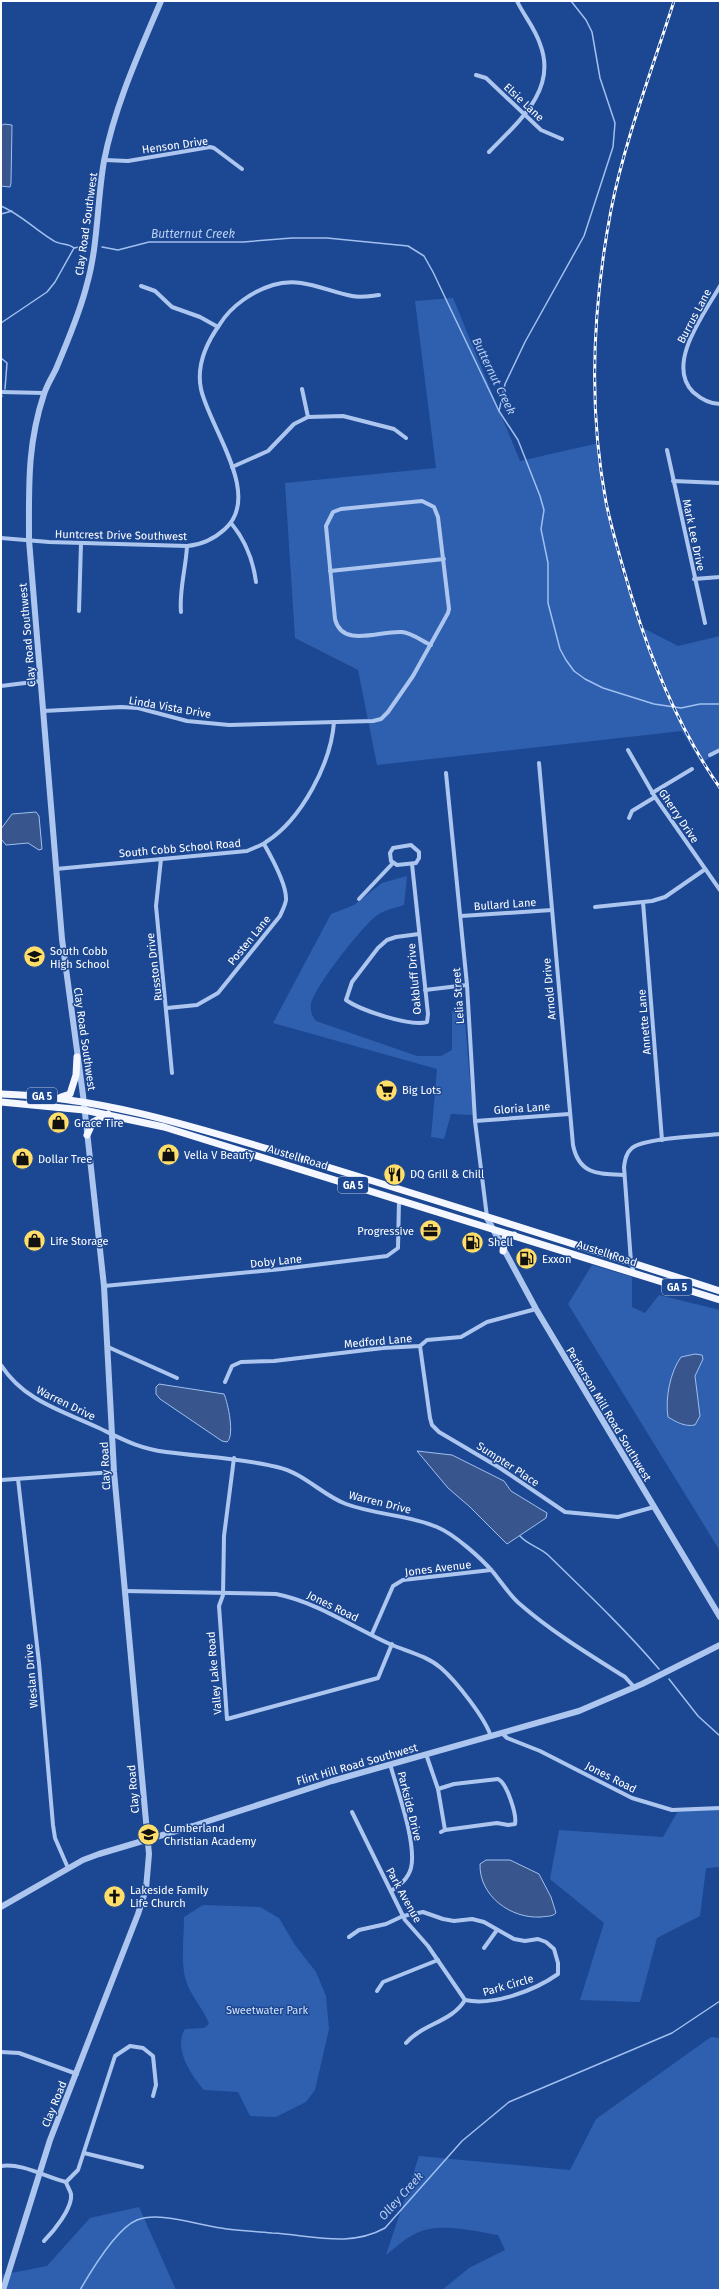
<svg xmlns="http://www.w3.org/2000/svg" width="721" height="2291" font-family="'Fira Sans',sans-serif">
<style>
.green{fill:#2f60b0}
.water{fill:#38568d;stroke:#a0c0f0}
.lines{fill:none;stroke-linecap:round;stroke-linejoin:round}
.stream{stroke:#a0c0f0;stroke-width:1.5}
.minor{stroke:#acc6ef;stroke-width:4}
.tertiary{stroke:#acc6ef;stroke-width:6}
.primary{stroke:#f4f7ff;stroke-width:7}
.rail-casing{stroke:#fff;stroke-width:3}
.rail{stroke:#1c4792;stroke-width:1.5;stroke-dasharray:4.5;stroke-linecap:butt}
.labels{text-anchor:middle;stroke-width:3;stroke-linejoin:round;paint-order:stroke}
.shield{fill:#1c4792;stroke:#bbc8de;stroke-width:1}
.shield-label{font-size:10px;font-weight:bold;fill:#fff}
.street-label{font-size:11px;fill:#fff;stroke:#1c4792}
.poi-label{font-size:11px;fill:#fff;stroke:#1c4792;text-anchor:start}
.park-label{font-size:11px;fill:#d3e2fa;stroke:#1c4792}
.water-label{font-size:12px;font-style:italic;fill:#b9d0f5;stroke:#1c4792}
</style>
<rect width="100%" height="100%" fill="#1c4792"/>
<g class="green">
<polygon points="453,298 520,461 599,443 606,506 621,570 641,627 678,646 720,636 720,752 701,763 682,731 377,765 358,670 295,638 285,483 436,468 415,301"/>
<path d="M407 876 404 905C395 908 383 910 376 916 361 928 315 986 311 1004 310 1011 312 1016 316 1021L417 1056H441L452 1050V1011L464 1010 473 1115 451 1114 444 1139 431 1137 437 1069 273 1023 331 914 354 905 382 883Z"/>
<polygon points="592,1265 632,1277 632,1307 645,1313 659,1295 720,1310 720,1551 568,1304"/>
<polygon points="720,1808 720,1867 706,1868 700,1916 657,1938 640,2002 580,2000 604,1923 550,1879 559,1830 663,1837 678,1811"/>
<path d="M203 1905 260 1907 279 1918 295 1945 316 1972 326 1996 329 2029 315 2090 306 2102 276 2117 250 2116 238 2092 204 2090C191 2075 173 2048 185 2029L204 2028 209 2024C203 2007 189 1995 185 1977 181 1960 184 1935 184 1917Z"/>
<path d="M711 2037 720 2038V2290H442L469 2268 505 2250 498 2235C472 2231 437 2221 413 2235 403 2240 395 2248 386 2255L419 2156 570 2170 596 2119Z"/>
<polygon points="139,2207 176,2290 1,2290 1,2275 47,2266 90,2218"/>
</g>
<g class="water">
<polygon points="4,124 12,125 11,183 10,187 1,186 1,126"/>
<polygon points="36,812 39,816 42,849 39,850 28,843 6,845 1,839 1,829 12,814"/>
<path d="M695 1354 702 1355 703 1359 695 1376 700 1416 695 1425C685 1427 676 1422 668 1417 665 1399 670 1372 681 1357Z"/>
<path d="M159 1384 224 1394C228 1403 235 1436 227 1442L222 1441 160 1399 156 1394V1387Z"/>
<polygon points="417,1451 452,1455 504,1481 511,1491 547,1513 546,1518 507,1544 470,1507 448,1488"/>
<path d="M486 1860H510L539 1874 551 1897 556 1913C552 1917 547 1916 541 1917 511 1919 479 1896 480 1864Z"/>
</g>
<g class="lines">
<g class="stream">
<path d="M1 206C22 215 35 230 54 241 60 245 69 243 74 248L84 246"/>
<polyline points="1,214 12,211"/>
<polyline points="102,247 118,250 149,242 243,242 292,238 327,238 408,246 424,256 433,272 499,411 518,440 540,496 544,510 541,529 548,563 548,603 560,649 566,660 574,671 585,679 603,688 654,704 681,708 700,704 720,704"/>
<polyline points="1,323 47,292 55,282 74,248"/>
<polyline points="1,358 7,363 5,389"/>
<polyline points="1,398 2,396"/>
<polyline points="499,411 505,384 525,342 584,236 613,147 615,123 600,78 592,32 586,20 571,1"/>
<path d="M520 1536C528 1545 539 1547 548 1555 586 1592 625 1629 659 1669"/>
<polyline points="669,1679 698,1716 720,1736"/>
<path d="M80 2290C91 2271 117 2228 137 2220 159 2211 198 2225 221 2228 238 2231 255 2231 272 2233 311 2235 349 2248 385 2228L462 2141 509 2102 672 2033 720 2001"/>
</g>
<g class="minor">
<polyline points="476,75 486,78 541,130 562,139"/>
<path d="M489 152C518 122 558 90 540 44 535 28 524 16 517 1"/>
<polyline points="105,160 128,161 210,147 214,148 242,169"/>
<polyline points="141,286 155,291 172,307 200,317 218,327"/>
<path d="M720 286C705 313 665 364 693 392 701 399 709 404 720 404"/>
<polyline points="302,389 308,417"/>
<polyline points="1,392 44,393"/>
<polyline points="667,450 705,623"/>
<polyline points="232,467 268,451 294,424 308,417 343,416 394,429 406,438"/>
<polyline points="673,481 720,483"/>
<path d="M231 523C246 541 253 559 256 582"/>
<path d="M1 538 49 542 187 546C201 545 214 539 225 529 263 495 209 427 201 389 196 365 207 342 220 324 231 306 253 291 273 285 301 276 325 291 352 296 361 298 370 296 379 295"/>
<polyline points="330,571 444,559"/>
<polyline points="694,579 720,577"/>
<polyline points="79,611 81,543"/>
<path d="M181 612C179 590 186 568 187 546"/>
<polyline points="1,686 41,681"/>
<path d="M43 711 121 707 138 708 187 721 229 725 373 721 381 719 388 712 413 676 448 613 449 609 438 517 434 507 422 501 341 509 333 512 326 526 335 619C342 649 382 630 402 632 412 633 422 641 431 645"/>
<polyline points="628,750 655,797 720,890"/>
<polyline points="710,755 720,750"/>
<path d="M539 763 573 1145C579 1175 599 1174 624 1175"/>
<polyline points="446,773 467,985 475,1121 487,1217"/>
<polyline points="652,793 692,769"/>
<polyline points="629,818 632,811 655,797"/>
<polygon points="411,845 419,852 419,858 416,863 397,865 391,861 390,853 393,848"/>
<polyline points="161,859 156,906 172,1073"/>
<path d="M412 864 428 1014 427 1022C410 1027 360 1010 346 1000L352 982 378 948 387 940 396 937 419 934"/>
<path d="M56 869 247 851C253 848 261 846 266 842 302 819 331 763 334 722"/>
<polyline points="359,899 393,863"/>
<polyline points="643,902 662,1140"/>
<polyline points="595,907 652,901 665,897 704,870"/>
<polyline points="461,916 552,910"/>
<polyline points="425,990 467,985"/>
<path d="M167 1008 197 1005 218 993 280 916C282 911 285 906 286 900 287 885 272 858 264 844"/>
<polyline points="475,1121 569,1114"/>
<path d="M634 1273 631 1262 624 1167C625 1160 626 1153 632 1148 643 1138 703 1136 720 1134"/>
<polyline points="104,1286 282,1269 387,1256 398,1248 399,1200"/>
<polyline points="420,1346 430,1418 432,1425 439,1432 500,1468 565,1512 618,1517 654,1507"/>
<polyline points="108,1347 177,1378"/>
<path d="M1 1365C24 1401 63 1411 99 1428 124 1440 138 1448 166 1452 204 1457 240 1458 277 1467 304 1473 322 1495 346 1504 376 1515 409 1515 437 1527 454 1534 481 1558 493 1572 502 1583 510 1596 521 1605 552 1632 590 1655 625 1677L635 1688"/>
<polyline points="225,1382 232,1366 241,1362 274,1361 383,1348 420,1346 427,1340 461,1337 487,1322 536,1309"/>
<polyline points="234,1458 224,1536 223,1595 219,1606 227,1719 378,1678 392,1644"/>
<polyline points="18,1479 39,1663 53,1825 55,1838 68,1868"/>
<polyline points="1,1480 114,1472"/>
<path d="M124 1591 276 1594C317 1602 354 1628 392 1645 409 1652 427 1656 441 1668 456 1681 486 1719 491 1737"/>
<polyline points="372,1634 393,1586 403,1580 491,1570"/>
<polyline points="502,1733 507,1738 540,1751 632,1798 672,1810 720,1808"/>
<polyline points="426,1754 438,1789 445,1830 441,1832"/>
<path d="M390 1764C397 1789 417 1844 411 1868 408 1879 400 1885 391 1891"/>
<path d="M438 1789 454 1784 498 1779C507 1783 517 1815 515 1824L508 1825 497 1823 445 1830"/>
<polyline points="352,1812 405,1920 428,1946 465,2000"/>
<path d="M349 1937 359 1930 386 1924 403 1916 423 1912 443 1919 454 1921 472 1919 484 1922 514 1939 525 1941 538 1939 546 1942 554 1949 558 1963V1974C534 1991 493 2006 465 2000"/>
<polyline points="484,1948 497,1930"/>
<polyline points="377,1991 383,1982 438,1960"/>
<path d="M406 2043C422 2024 452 2022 465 2000"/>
<polyline points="1,2052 19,2053 77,2074"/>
<polyline points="84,2153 142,2167"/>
<path d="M1 2166C23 2163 45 2177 66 2182L78 2170 115 2056 130 2046 143 2048 153 2056 156 2085 153 2096"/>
<path d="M44 2241C53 2232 73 2208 71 2194 70 2190 67 2186 66 2182"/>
</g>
<g class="tertiary">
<polyline points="487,1218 536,1309 720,1617"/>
<polyline points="1,1907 83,1860 99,1854 193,1826 332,1781 579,1711 642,1684 720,1645"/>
<path d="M3 2290 50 2140 138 1914 146 1889 149 1854 114 1472 104 1286 83 1095 62 939 29 540C29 487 27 445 44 394 47 385 52 377 56 369 67 342 80 313 87 284 98 246 97 201 104 161 115 105 139 53 161 1"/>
</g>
<g class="primary">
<path d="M1 1094C107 1097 207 1131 308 1161 446 1203 583 1247 720 1291"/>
<polyline points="61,1097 70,1094 76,1075 77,1057"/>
<polyline points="1,1102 84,1110 164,1127 720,1300"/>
<polyline points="87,1135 93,1122 108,1114"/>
<polyline points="503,1251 505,1238 514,1235"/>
</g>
<defs>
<path id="rail" d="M674 1C652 70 625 139 611 210 593 305 588 406 606 502 613 536 623 568 633 601 653 666 681 732 720 788"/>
</defs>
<use href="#rail" class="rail-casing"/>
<use href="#rail" class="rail"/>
</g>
<defs>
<symbol id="school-disc" viewBox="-11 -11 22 22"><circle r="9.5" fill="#ffde6a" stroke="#1c4792"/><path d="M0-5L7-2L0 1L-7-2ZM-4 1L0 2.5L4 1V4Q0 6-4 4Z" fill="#111"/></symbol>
<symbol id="supermarket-disc" viewBox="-11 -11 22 22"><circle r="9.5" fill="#ffde6a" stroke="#1c4792"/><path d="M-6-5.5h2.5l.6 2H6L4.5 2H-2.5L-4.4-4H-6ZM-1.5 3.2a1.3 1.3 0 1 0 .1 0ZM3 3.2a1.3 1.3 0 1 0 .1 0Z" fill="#111"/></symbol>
<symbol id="shop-disc" viewBox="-11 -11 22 22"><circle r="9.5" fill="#ffde6a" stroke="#1c4792"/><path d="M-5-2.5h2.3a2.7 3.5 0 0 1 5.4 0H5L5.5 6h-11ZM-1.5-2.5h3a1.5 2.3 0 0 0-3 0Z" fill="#111"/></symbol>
<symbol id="restaurant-disc" viewBox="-11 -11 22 22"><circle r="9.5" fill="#ffde6a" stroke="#1c4792"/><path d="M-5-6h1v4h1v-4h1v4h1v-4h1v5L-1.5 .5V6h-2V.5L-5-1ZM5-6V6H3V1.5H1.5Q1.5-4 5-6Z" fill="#111"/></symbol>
<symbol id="office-disc" viewBox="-11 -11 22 22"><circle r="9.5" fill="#ffde6a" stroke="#1c4792"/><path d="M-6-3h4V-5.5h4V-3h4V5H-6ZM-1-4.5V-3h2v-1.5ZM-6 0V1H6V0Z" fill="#111"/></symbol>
<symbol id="fuel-disc" viewBox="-11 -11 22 22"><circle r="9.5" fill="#ffde6a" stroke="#1c4792"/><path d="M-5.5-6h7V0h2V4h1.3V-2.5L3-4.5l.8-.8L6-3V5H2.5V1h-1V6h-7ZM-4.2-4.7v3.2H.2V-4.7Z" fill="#111"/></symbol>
<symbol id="church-disc" viewBox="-11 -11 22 22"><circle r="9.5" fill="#ffde6a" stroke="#1c4792"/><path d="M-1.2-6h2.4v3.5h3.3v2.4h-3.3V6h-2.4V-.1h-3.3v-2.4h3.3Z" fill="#111"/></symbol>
</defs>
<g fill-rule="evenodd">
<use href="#school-disc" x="22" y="944" width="25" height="25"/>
<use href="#supermarket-disc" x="374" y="1078" width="25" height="25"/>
<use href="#shop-disc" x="46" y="1110" width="25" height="25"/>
<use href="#shop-disc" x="156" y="1142" width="25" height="25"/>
<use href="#shop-disc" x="10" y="1146" width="25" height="25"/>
<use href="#restaurant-disc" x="382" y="1162" width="25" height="25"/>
<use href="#office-disc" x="418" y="1218" width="25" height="25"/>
<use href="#shop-disc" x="22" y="1228" width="25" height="25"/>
<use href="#fuel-disc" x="460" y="1230" width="25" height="25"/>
<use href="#fuel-disc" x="514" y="1246" width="25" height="25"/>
<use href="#school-disc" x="136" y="1822" width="25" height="25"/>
<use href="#church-disc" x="102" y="1884" width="25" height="25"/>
</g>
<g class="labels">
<g class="shield">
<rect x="27" y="1088" width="30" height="16" rx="3"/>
<rect x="338" y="1177" width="30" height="16" rx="3"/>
<rect x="662" y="1279" width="30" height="16" rx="3"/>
</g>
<g class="shield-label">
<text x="42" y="1100">GA 5</text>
<text x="353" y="1189">GA 5</text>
<text x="677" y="1291">GA 5</text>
</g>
<g class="street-label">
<text transform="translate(524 102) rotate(43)" y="4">Elsie Lane</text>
<text transform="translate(175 145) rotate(-8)" y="4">Henson Drive</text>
<text transform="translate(86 224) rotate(-82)" y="4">Clay Road Southwest</text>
<text transform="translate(694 316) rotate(-62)" y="4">Burrus Lane</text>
<text transform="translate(121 535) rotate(1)" y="4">Huntcrest Drive Southwest</text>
<text transform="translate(694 535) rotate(78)" y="4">Mark Lee Drive</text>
<text transform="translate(27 635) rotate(-95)" y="4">Clay Road Southwest</text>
<text transform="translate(170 707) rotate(10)" y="4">Linda Vista Drive</text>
<text transform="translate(679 816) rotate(56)" y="4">Gherry Drive</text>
<text transform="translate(180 848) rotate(-5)" y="4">South Cobb School Road</text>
<text transform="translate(505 904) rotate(-4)" y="4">Bullard Lane</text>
<text transform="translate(249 940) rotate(-51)" y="4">Posten Lane</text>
<text transform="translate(154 967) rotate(-97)" y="4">Russton Drive</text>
<text transform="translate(414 979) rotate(-95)" y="4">Oakbluff Drive</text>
<text transform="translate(549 989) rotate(-95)" y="4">Arnold Drive</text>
<text transform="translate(458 996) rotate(-94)" y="4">Lelia Street</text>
<text transform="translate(644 1022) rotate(-95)" y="4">Annette Lane</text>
<text transform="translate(85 1039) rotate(82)" y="4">Clay Road Southwest</text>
<text transform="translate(522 1108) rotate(-4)" y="4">Gloria Lane</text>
<text transform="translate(298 1157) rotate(17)" y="4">Austell Road</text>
<text transform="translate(607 1253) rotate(18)" y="4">Austell Road</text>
<text transform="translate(276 1261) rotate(-6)" y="4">Doby Lane</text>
<text transform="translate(378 1341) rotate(-5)" y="4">Medford Lane</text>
<text transform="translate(66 1403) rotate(26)" y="4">Warren Drive</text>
<text transform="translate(609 1414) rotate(59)" y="4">Perkerson Mill Road Southwest</text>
<text transform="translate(508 1464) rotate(33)" y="4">Sumpter Place</text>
<text transform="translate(105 1466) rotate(-93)" y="4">Clay Road</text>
<text transform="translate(380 1502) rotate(14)" y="4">Warren Drive</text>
<text transform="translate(438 1568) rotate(-7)" y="4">Jones Avenue</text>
<text transform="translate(333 1606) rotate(26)" y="4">Jones Road</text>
<text transform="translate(214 1673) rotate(-95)" y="4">Valley Lake Road</text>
<text transform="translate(31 1676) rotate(-95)" y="4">Weslan Drive</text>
<text transform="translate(357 1764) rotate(-16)" y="4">Flint Hill Road Southwest</text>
<text transform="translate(611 1777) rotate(27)" y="4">Jones Road</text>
<text transform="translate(133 1789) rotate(-95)" y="4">Clay Road</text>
<text transform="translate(410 1806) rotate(76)" y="4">Parkside Drive</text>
<text transform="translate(404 1895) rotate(61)" y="4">Park Avenue</text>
<text transform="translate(508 1985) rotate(-16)" y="4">Park Circle</text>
<text transform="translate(54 2104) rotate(-68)" y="4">Clay Road</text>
</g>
<g class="poi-label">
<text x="50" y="955">South Cobb<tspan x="50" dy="13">High School</tspan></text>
<text x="402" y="1094">Big Lots</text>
<text x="74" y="1127">Grace Tire</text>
<text x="184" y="1159">Vella V Beauty</text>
<text x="38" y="1163">Dollar Tree</text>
<text x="410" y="1178">DQ Grill &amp; Chill</text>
<text x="414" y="1235" text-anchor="end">Progressive</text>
<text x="50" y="1245">Life Storage</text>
<text x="488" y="1246">Shell</text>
<text x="542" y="1263">Exxon</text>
<text x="164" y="1832">Cumberland<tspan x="164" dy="13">Christian Academy</tspan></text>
<text x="130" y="1894">Lakeside Family<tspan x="130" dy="13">Life Church</tspan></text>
</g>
<g class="park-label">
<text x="267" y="2014">Sweetwater Park</text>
</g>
<g class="water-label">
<text x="193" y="238">Butternut Creek</text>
<text transform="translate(494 376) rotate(64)" y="4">Butternut Creek</text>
<text transform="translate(401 2196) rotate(-48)" y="4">Olley Creek</text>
</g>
</g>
<rect width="721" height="2291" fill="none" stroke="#ffffff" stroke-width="4"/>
</svg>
